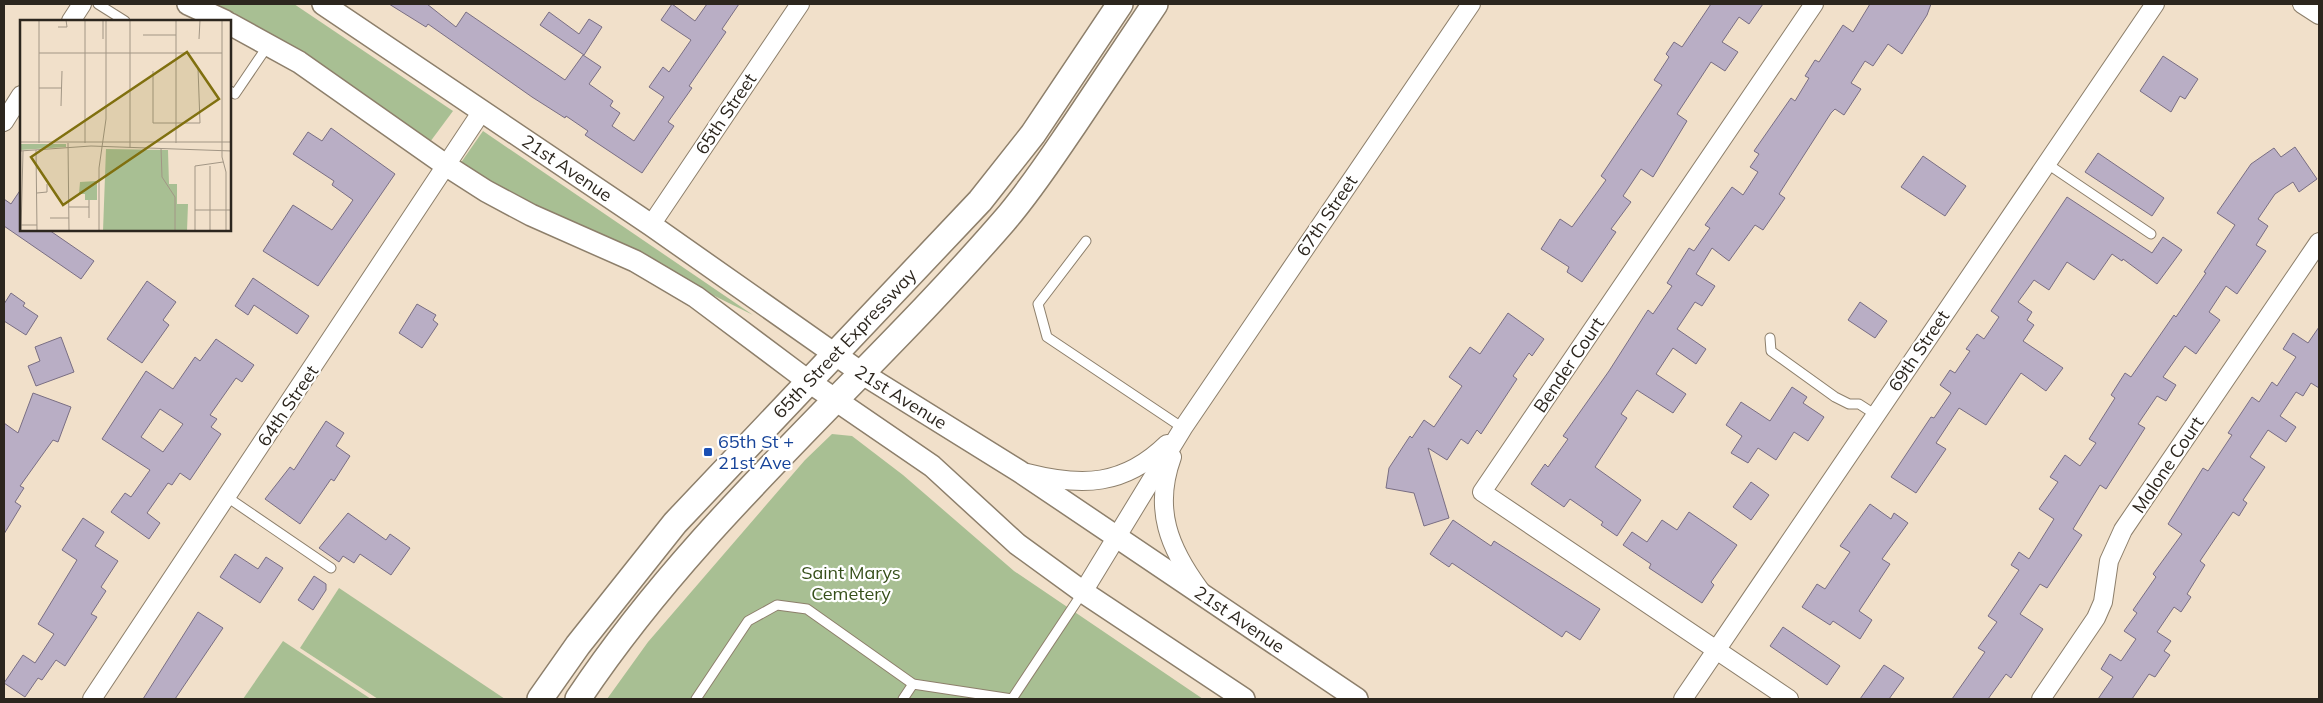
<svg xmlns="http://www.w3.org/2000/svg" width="2323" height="703" font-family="Mulish,sans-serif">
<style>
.green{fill:#a8bf93}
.building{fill:#b9aec5;stroke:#796e83;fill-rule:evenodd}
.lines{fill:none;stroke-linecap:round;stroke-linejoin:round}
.service-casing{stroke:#8d7f6b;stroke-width:11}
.minor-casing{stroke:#8d7f6b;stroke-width:20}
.tertiary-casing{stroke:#8d7f6b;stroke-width:24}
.secondary-casing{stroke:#8d7f6b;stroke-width:28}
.service{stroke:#fff;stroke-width:9}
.minor{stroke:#fff;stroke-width:18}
.tertiary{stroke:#fff;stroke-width:21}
.secondary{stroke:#fff;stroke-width:25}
.transit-dot{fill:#1a4fb4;stroke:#fff;stroke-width:2}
.labels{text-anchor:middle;stroke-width:4.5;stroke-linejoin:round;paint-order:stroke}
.street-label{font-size:18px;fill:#2c261e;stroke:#fff}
.transit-label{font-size:18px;fill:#164399;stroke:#fff;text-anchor:start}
.park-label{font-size:18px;fill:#364f1a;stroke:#fff}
.inset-road{fill:none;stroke:#a29685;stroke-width:1}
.view{fill:#80700f;fill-opacity:0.15;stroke:#80700f;stroke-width:2.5}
.inset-edge{fill:none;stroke:#2c261e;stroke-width:2.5}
</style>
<rect width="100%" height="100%" fill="#f1e0ca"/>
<g class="green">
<polygon points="211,4 294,4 453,111 430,142"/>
<polygon points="483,131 753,315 531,205 460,164"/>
<polygon points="832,434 852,436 903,475 1014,571 1203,699 607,699 648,642 805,460"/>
<polygon points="339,588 505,699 378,699 300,648"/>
<polygon points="283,641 371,699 243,699"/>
</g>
<g class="building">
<polygon points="389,4 427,4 456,27 466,12 565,80 583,55 601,67 589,84 613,101 610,106 620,113 612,126 634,141 664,97 649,87 663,67 669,72 691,40 661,20 672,4 695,21 707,4 739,4 722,29 726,32 689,86 692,88 668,122 674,126 642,173 585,135 588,131 566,116 565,118 532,97 428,24 426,27"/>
<polygon points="1711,4 1763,4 1749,24 1739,17 1722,42 1738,52 1725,71 1711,62 1677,114 1687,121 1653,177 1641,169 1623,196 1631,202 1611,229 1616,232 1582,282 1567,272 1569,267 1541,249 1560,219 1572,227 1606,180 1601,176 1662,85 1654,80 1669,57 1666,54 1674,42 1682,47"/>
<polygon points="1870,4 1931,4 1927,15 1902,54 1888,44 1873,66 1865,61 1851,83 1861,89 1844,115 1835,109 1831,113 1779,194 1785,198 1763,230 1755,225 1729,261 1712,248 1696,274 1715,286 1702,306 1695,302 1677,329 1706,349 1696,364 1673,348 1656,374 1686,394 1673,413 1637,390 1621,414 1627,418 1595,467 1641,500 1617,536 1601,525 1603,522 1570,499 1564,507 1531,484 1545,464 1548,467 1568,439 1563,436 1609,371 1648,310 1653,314 1672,286 1667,283 1689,248 1694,251 1710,228 1705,225 1732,187 1743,195 1758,172 1750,167 1759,154 1754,151 1791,98 1795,101 1809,78 1805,76 1815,60 1819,62 1843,25 1853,32"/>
<polygon points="549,12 579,34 589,19 602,27 584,55 540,25"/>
<polygon points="2163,56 2198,79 2185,99 2180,96 2171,112 2140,91"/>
<polygon points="331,128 395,174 318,286 263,251 293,205 332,230 353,200 332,185 334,181 293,154 308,132 322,141"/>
<polygon points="2295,147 2317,179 2299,192 2293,182 2275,194 2258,219 2268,226 2256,245 2266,251 2237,294 2226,286 2209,312 2220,320 2196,354 2185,346 2163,377 2176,385 2166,401 2157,396 2138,424 2145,428 2106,489 2100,485 2073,529 2082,535 2047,588 2040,584 2020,614 2043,629 2011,678 2006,674 1988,699 1952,699 1985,652 1978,648 1997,622 1988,616 2019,570 2011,565 2019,552 2029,559 2054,519 2039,509 2058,482 2050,477 2065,455 2080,466 2096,443 2089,439 2115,398 2111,395 2125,373 2131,377 2174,315 2176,317 2206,273 2204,272 2235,225 2217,213 2251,164 2274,148 2281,157"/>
<polygon points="2098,153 2164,198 2152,216 2085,172"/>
<polygon points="1923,156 1966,186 1945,216 1901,187"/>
<polygon points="21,189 21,230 49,230 94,261 81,279 4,226 4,199 11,204"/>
<polygon points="2067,197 2152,253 2163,237 2182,250 2157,284 2123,259 2122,261 2112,254 2094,280 2067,262 2049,290 2034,280 2018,302 2032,312 2027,320 2034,325 2023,341 2063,368 2046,391 2021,373 1986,425 1959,408 1936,443 1946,449 1916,493 1891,477 1931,417 1934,418 1951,393 1940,385 1950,370 1955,373 1970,351 1966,349 1977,334 1984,339 1999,317 1991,311"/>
<polygon points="253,278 309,316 297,334 254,305 248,315 235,306"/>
<polygon points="147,281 176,302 163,320 169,325 142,363 107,339"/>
<polygon points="11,293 25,303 23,306 38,316 26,335 4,321 4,304"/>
<polygon points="1860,302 1887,321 1875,338 1848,320"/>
<polygon points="417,304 436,315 433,320 438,324 422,348 399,333"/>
<polygon points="1508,313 1544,339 1532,356 1529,353 1513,376 1517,379 1481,434 1477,430 1468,444 1461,439 1447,460 1428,448 1449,518 1424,526 1414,493 1386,488 1389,468 1410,436 1412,438 1424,420 1434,427 1462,386 1449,377 1470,347 1480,354"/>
<polygon points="2319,327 2319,388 2311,383 2303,396 2296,392 2280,416 2296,427 2286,442 2268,430 2250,457 2265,467 2243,500 2247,503 2239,516 2233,512 2200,561 2205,565 2187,594 2191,597 2181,612 2174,607 2157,632 2171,641 2164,651 2170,655 2155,677 2149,674 2132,699 2098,699 2113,677 2101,669 2110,654 2121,661 2136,639 2124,631 2137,613 2133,610 2156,577 2153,574 2182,534 2168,524 2203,468 2208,471 2232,435 2228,433 2252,397 2259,402 2272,382 2277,386 2296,357 2283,349 2293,333 2308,343"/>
<polygon points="61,337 74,372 36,386 28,366 40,361 35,347"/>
<path d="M216 339 254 365 242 382 236 378 210 415 217 419 211 427 221 434 190 480 180 473 172 485 168 483 147 513 160 523 149 539 111 512 125 493 131 497 150 470 102 439 146 371 173 389 195 357 200 361ZM160 409 183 424 163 452 141 437Z"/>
<polygon points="1792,387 1807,397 1803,403 1824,417 1808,441 1794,432 1776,460 1758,448 1748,463 1731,453 1742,436 1726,425 1741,402 1770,421"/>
<polygon points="33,393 71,407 58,442 53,440 20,486 24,488 15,502 21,506 4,534 4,423 18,433"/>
<polygon points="326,421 344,433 336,446 350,456 334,481 331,479 300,524 265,499 290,467 294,470"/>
<polygon points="1751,482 1769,495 1751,520 1733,507"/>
<polygon points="1870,504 1891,519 1894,513 1908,523 1882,559 1890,564 1859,611 1872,620 1860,639 1833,621 1830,625 1802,607 1817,584 1825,589 1850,552 1840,546"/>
<polygon points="1689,512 1737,545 1711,582 1714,585 1702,603 1649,568 1651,564 1623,545 1632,532 1647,542 1662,520 1677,530"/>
<polygon points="348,513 386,540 390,534 410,548 391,575 360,554 354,563 343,556 339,562 319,548"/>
<polygon points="83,518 104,532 95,546 118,561 101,587 106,591 91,614 97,617 65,666 56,660 42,680 38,678 25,697 4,683 23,655 35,663 54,634 38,624 77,560 62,550"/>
<polygon points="1453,520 1491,546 1494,541 1600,609 1580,640 1566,631 1562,637 1452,563 1449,567 1430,554"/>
<polygon points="235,554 258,569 266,557 283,568 260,603 220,577"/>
<polygon points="314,576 326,584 326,590 313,610 298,600"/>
<polygon points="198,612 223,628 175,699 143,699"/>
<polygon points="1783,627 1840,666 1827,685 1770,646"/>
<polygon points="1884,665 1904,678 1889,699 1860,699"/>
</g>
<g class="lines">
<defs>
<g id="service">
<polyline points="98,4 125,21"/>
<polyline points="230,91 235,94 269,44"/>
<polyline points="2046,163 2151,234"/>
<polyline points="1086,241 1038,304 1047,337 1183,428"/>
<polyline points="1770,338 1771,351 1835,397 1849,404 1859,404 1876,415"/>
<polyline points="227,497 331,568"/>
<polyline points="696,699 748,621 777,605 807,609 913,684 1012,699"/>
<polyline points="903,699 913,684"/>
<polyline points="1012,699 1083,592"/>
</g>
<g id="minor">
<polyline points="2302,4 2319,15"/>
<polyline points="71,21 82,4"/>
<polyline points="4,122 21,95"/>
<polyline points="651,225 800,4"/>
<path d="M1172 457C1153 509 1169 548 1200 590"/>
<path d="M1027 473C1082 487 1124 486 1167 444"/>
<polyline points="1083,592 1183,428 1471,4"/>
<polyline points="92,699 482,111"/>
<polyline points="1683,699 2155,4"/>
<polyline points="1789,699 1482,492 1814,4"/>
<polyline points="2041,699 2096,618 2103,602 2109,561 2123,530 2319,242"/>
</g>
<g id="tertiary">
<polyline points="188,4 225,21"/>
<path id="s1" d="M323 4 651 225 863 374 1019 471 1357 699"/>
<polyline points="230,24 299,62 447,166 486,191 531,215 635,261 696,297 808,381 932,466 1017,544 1083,592 1244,699"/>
</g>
<g id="secondary">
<path id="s2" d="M540 699 578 645 675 523 980 201 1033 134 1120 4"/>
<path d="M578 699C696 521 865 382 1004 221 1030 191 1052 157 1074 125 1101 84 1128 44 1155 4"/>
</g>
</defs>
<use href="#service" class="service-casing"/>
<use href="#minor" class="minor-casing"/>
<use href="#tertiary" class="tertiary-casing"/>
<use href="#secondary" class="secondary-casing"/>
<use href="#service" class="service"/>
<use href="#minor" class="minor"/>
<use href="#tertiary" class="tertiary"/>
<use href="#secondary" class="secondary"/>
</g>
<rect class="transit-dot" x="703" y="447" width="10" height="10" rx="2.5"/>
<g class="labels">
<g class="street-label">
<text transform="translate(726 114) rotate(-56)" y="6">65th Street</text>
<text dy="6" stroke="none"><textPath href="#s1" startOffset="294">21st Avenue</textPath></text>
<text transform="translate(1327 216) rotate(-56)" y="6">67th Street</text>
<text dy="6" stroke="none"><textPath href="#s2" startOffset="469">65th Street Expressway</textPath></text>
<text transform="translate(1919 351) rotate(-56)" y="6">69th Street</text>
<text transform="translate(1569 365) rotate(-56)" y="6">Bender Court</text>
<text dy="6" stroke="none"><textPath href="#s1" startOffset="699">21st Avenue</textPath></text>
<text transform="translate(288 406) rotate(-56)" y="6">64th Street</text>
<text transform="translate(2168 465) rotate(-56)" y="6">Malone Court</text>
<text dy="6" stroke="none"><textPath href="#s1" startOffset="1104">21st Avenue</textPath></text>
</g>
<g class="transit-label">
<text x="718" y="448">65th St +<tspan x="718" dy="21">21st Ave</tspan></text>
</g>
<g class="park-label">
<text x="851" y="579">Saint Marys<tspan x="851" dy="21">Cemetery</tspan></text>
</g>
</g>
<g transform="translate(20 20)">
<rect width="211" height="211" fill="#f1e0ca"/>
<path d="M0 124H46V127L0 130ZM86 129 148 130 149 164H157V184H168L167 211H83ZM77 161V180H65V174H59L60 162Z" fill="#a8bf93"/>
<path class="inset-road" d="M19 0V123M65 0V123M110 0V128M156 0V123M202 0V137L206 152V211M38 7H47L46 0M123 15H156M83 19V0M179 19 180 0M19 33H202M133 51V103H180L178 48M19 68H42M41 86 42 51M0 122H212M48 123 49 211M141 128 142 157 155 177V211M16 130 17 211M0 131 71 126 212 131M190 146V211M17 173 27 172V164M69 180V198M49 187H69M175 190H212M30 198H49M1 205H17M1 211 3 131M79 211V148L86 99V0M175 211V146L203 142"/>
<path class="view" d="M167 32 199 79 43 185 11 137Z"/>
<rect width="211" height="211" class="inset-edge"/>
</g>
<rect width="2323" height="703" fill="none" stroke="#2c261e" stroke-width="10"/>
</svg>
